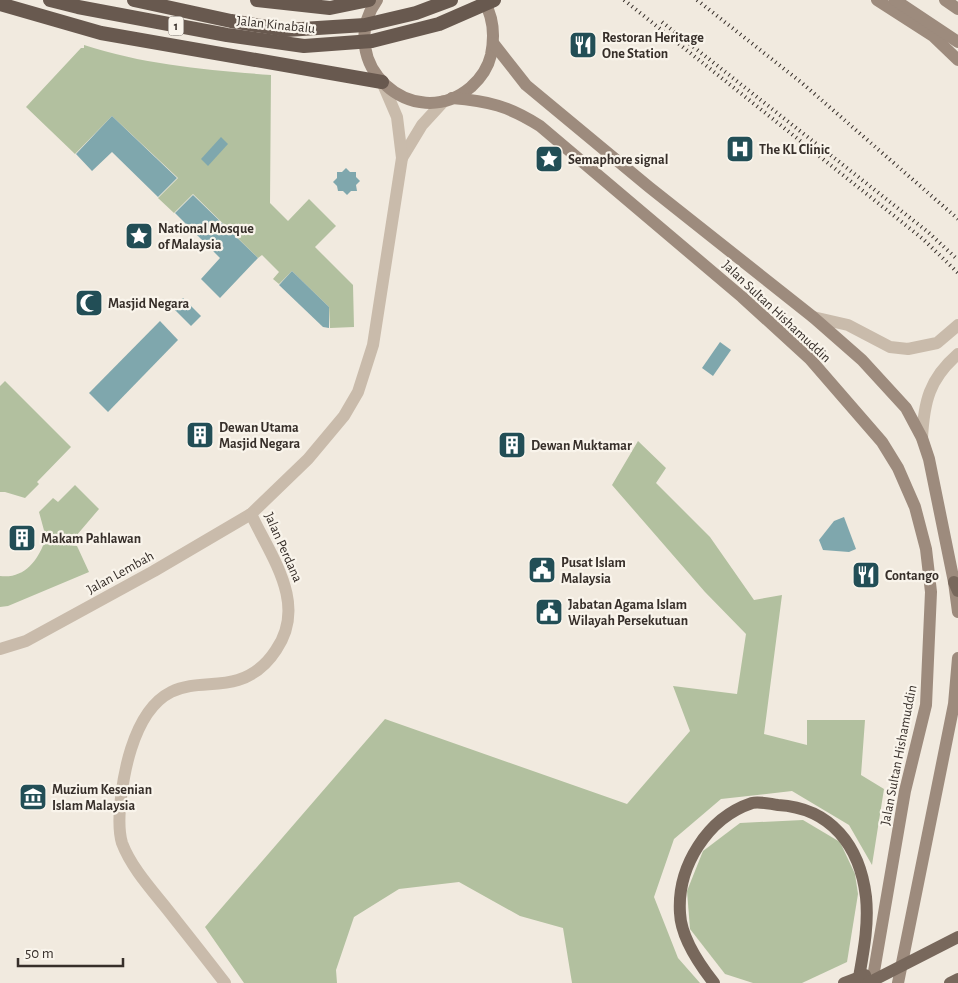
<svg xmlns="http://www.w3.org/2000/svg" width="958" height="983" font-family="'Alegreya Sans',sans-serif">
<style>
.green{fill:#b2c09f}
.water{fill:#7fa7ad}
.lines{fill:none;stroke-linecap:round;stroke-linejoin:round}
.minor{stroke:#c9bbab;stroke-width:12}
.tertiary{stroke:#c9bbab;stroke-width:12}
.secondary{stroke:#9d8b7d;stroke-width:12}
.primary{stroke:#78685c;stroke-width:12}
.trunk{stroke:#68594f;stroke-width:14}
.rail{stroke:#372f2a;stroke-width:4;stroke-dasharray:1 4;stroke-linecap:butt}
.labels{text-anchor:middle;stroke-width:4.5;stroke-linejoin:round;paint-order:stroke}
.shield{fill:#f9f4eb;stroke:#716a64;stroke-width:1}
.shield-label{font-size:12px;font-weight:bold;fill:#372f2a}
.street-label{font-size:14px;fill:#372f2a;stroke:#f9f4eb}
.poi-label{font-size:14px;font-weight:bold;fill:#372f2a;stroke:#f9f4eb;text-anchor:start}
</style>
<rect width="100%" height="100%" fill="#f1eadf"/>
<g class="green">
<path d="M84 45C145 65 208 70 271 75L270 203 288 221 309 199 336 226 315 247 353 285 354 327 330 328 329 307 292 271 279 284 273 279 279 272 262 255 258 258 193 194 174 213 158 198 178 178 112 116 75 154 26 107 81 48H84Z"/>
<polygon points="5,381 71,447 37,482 39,484 25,498 5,492 0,492 0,386"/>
<polygon points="638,441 666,468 656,483 710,537 754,600 782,595 764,734 807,745 807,720 865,720 861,775 884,789 872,865 849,825 792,791 721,799 674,839 654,897 678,958 700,983 572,983 563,928 520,916 459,882 399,889 354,917 336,970 337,983 244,983 205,927 385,719 627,804 690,731 673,686 737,694 746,634 705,592 612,485"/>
<polygon points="75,485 99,509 76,536 45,534 39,512 53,498 58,502"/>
<path d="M44 543 77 546 89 572 8 606 0 607V576C23 579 37 562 44 543Z"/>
<polygon points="803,820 840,842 855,874 858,894 847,962 802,983 753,983 725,974 690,929 687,891 703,851 740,823"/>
</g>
<g class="water">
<polygon points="112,116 177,178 158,197 112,152 92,171 76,154"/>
<polygon points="221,137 228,144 208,166 201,159"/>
<polygon points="346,168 350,172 356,172 356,177 360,181 356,185 357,191 351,191 347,195 343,191 338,191 337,186 333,182 337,178 337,172 342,172"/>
<polygon points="193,195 258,258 220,298 201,279 220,258 175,213"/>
<polygon points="292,271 329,307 329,328 323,327 279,285"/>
<polygon points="183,298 201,316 191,326 173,308"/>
<polygon points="160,321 178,340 108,412 89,393"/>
<polygon points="720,342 731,350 713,376 702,368"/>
<polygon points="844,517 856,549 849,552 823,550 819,540 834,521"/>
</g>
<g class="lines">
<g class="minor">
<polyline points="402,158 422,125 444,101"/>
<polyline points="0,649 26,641 154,571 251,514 308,459 344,416 358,392 373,345 402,158 397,117 382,82"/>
<path d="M225 983C206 958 186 933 167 909 151 889 131 867 122 843 115 820 124 771 131 749 138 727 149 703 171 692 193 681 216 687 238 680 254 675 267 664 276 650 308 604 271 557 251 514"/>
</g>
<g class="tertiary">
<polyline points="813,317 848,325 890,347 908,349 937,343 958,325"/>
<path d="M922 438C924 402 929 379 958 354"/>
</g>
<g class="secondary">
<path d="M377 0C333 62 413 136 471 87 481 78 488 68 491 55 495 35 494 17 483 0"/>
<polyline points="877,0 933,36 958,60"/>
<polyline points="895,0 958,42"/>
<polyline points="945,0 958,9"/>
<polyline points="493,43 526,85 649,187 813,317 862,360 906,408 922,438 929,459 954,582 958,612"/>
<path d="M452 98C488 101 509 106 540 126L742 297 810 359 882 442 898 468 915 507 926 549 931 592 926 705 905 791 872 983"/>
<polyline points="898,983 954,704 958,658"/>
</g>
<g class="primary">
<polyline points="954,582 958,591"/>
<path d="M714 983C699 964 681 938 680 913 677 867 707 818 752 803 759 801 770 804 778 805 831 808 860 846 866 897 869 926 863 954 858 983"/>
<polyline points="844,983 865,975"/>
<polyline points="868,983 958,937"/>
<polyline points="950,983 958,979"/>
</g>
<g class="trunk">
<polyline points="50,0 78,7 227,35 304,46 372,41 439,24 494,0"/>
<polyline points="134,0 231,21 286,30 365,25 416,13 451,0"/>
<polyline points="257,0 330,8 369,0"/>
<polyline points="0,4 101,33 382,82"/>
</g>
<g class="rail">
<polyline points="624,0 923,239 958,273"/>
<polyline points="697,0 802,83 958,219"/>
<polyline points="662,22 928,232 958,260"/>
</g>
</g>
<defs>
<symbol id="restaurant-square" viewBox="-11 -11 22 22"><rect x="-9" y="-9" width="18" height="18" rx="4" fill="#224e56" stroke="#f9f4eb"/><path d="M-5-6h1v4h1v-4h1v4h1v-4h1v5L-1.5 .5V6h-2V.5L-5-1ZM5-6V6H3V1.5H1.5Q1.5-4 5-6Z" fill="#fff"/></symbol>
<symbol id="hospital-square" viewBox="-11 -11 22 22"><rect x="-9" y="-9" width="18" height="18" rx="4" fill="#224e56" stroke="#f9f4eb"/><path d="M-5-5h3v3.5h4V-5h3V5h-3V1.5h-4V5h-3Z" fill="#fff"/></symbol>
<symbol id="sight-square" viewBox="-11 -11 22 22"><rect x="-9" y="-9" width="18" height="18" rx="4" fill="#224e56" stroke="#f9f4eb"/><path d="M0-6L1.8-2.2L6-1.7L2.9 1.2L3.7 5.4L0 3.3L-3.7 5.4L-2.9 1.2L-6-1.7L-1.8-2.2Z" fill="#fff"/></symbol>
<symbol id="mosque-square" viewBox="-11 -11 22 22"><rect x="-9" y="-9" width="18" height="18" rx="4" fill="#224e56" stroke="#f9f4eb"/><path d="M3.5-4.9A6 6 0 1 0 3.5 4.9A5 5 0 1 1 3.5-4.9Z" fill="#fff"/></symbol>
<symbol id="building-square" viewBox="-11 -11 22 22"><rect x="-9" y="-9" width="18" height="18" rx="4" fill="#224e56" stroke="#f9f4eb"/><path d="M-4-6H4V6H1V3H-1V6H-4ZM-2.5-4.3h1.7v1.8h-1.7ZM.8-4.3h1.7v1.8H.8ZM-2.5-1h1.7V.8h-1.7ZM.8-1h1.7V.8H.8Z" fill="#fff"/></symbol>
<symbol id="civic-square" viewBox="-11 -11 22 22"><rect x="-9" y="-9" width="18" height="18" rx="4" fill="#224e56" stroke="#f9f4eb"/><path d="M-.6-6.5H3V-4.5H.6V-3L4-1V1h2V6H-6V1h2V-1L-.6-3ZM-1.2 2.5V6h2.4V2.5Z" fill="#fff"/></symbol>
<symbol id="museum-square" viewBox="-11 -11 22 22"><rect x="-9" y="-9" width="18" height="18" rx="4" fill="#224e56" stroke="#f9f4eb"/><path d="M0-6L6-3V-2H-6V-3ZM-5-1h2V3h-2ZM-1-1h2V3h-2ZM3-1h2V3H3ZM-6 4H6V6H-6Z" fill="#fff"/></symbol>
</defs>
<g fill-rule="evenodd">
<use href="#restaurant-square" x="567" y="29" width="32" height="32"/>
<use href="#hospital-square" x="724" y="133" width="32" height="32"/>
<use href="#sight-square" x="533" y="143" width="32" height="32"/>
<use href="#sight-square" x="123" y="220" width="32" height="32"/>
<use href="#mosque-square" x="73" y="287" width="32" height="32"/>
<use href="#building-square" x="184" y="419" width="32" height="32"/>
<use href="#building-square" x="496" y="429" width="32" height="32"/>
<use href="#building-square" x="6" y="522" width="32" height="32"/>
<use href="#civic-square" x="526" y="554" width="32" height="32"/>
<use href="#restaurant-square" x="850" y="559" width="32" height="32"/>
<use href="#civic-square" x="533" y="596" width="32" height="32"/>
<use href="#museum-square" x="17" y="781" width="32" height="32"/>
</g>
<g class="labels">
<rect class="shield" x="168.5" y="16.5" width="15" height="19" rx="4"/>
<g class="shield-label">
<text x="176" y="30">1</text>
</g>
<g class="street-label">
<text transform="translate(276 24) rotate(6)" y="5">Jalan Kinabalu</text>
<text transform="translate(777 311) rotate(43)" y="5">Jalan Sultan Hishamuddin</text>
<text transform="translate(284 547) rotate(66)" y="5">Jalan Perdana</text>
<text transform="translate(120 572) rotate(-29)" y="5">Jalan Lembah</text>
<text transform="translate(898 755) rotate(-79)" y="5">Jalan Sultan Hishamuddin</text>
</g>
<g class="poi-label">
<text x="602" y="42">Restoran Heritage<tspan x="602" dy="16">One Station</tspan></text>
<text x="759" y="154">The KL Clinic</text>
<text x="568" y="164">Semaphore signal</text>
<text x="158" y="233">National Mosque<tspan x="158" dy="16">of Malaysia</tspan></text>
<text x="108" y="308">Masjid Negara</text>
<text x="219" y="432">Dewan Utama<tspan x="219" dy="16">Masjid Negara</tspan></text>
<text x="531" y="450">Dewan Muktamar</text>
<text x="41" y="543">Makam Pahlawan</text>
<text x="561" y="567">Pusat Islam<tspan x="561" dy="16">Malaysia</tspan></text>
<text x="885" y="580">Contango</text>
<text x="568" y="609">Jabatan Agama Islam<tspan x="568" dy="16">Wilayah Persekutuan</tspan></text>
<text x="52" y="794">Muzium Kesenian<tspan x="52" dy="16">Islam Malaysia</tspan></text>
</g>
</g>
<path d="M18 958v8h105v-8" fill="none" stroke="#372f2a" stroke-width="2.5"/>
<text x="25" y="958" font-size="15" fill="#372f2a" stroke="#f9f4eb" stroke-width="4" paint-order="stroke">50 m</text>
</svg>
